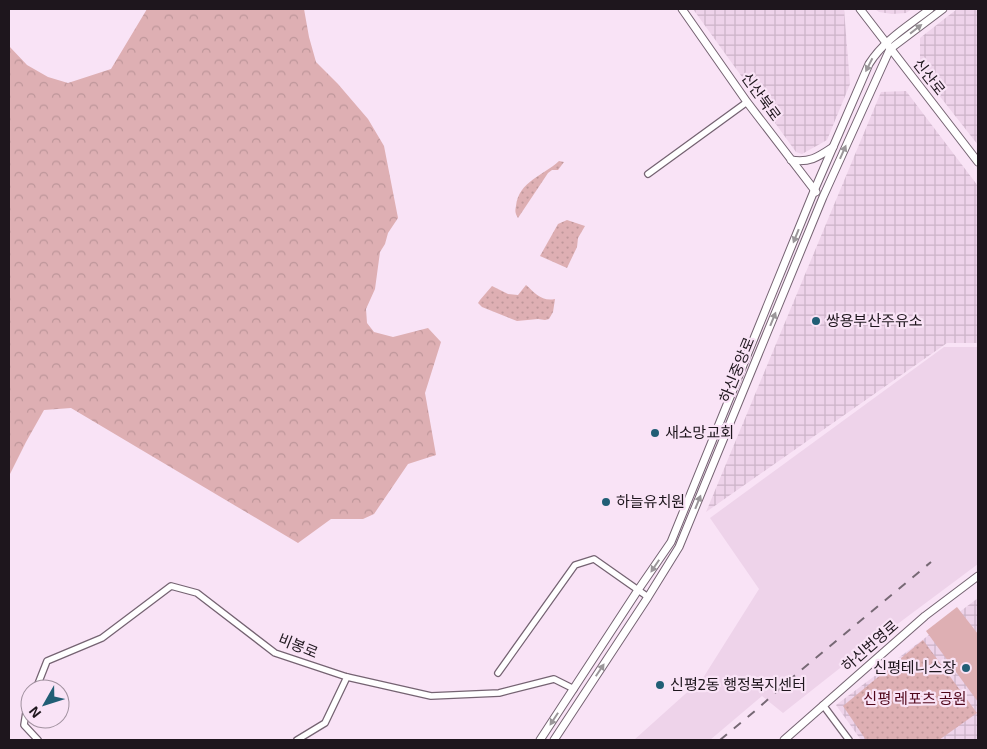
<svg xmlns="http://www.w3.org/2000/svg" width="987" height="749" font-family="'Exo 2','Noto Sans KR',sans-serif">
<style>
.built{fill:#eed3ea}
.industrial{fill:url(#industrial-grid)}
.grass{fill:url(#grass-dots)}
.forest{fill:url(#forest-crowns)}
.pitch{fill:#deafb3}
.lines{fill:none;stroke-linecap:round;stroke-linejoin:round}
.minor-casing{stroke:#756372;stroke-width:8}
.tertiary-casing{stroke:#756372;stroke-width:9}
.minor{stroke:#fff;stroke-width:5.5}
.tertiary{stroke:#fff;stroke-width:7}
.rail{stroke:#766874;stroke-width:2;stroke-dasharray:9 9;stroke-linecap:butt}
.oneway{fill:#9a9699}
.poi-dot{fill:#215e75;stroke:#f9e3f6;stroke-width:2}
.labels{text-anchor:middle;stroke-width:4.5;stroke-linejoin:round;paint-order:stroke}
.street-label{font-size:15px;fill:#1e161d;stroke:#f9e3f6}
.poi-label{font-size:15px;fill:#1e161d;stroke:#f9e3f6;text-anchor:start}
.park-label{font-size:15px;fill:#50061a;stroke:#f9e3f6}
</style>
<defs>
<pattern id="industrial-grid" width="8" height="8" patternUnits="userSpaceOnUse" patternTransform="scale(1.25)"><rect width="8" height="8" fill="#eed3ea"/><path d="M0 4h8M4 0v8" fill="none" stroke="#ccb4c8"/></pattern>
<pattern id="grass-dots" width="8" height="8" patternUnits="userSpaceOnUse" patternTransform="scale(1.25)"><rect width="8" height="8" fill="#deafb3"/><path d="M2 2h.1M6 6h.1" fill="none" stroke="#be969a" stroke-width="1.8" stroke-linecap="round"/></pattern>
<pattern id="forest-crowns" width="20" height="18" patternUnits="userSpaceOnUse" patternTransform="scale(1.25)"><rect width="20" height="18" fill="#deafb3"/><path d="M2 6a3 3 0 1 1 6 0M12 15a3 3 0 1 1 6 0" fill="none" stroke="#be969a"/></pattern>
</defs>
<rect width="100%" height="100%" fill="#f9e3f6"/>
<polygon class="built" points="944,347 978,347 978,564 868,646 783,713 762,696 710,740 634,740 703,678 759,589 710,518"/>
<g class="industrial">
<polygon points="693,9 844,9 850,84 827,140 802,154 796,152"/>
<polygon points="875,9 912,9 906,13 892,14 879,12"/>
<polygon points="957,9 978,9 978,145 920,71 920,38"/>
<polygon points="906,91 978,186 978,343 947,343 706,512 881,92"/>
<polygon points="978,598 978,740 861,740 836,705"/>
</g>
<g class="grass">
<path d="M559 161 564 162 558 170H552L548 173 518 218C515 213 515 211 516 206 519 181 543 176 559 161Z"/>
<polygon points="567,220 585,226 578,238 577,247 567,268 540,256 558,224"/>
<path d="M526 285C535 293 542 302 555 299L553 312 549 319 545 320 538 319 517 321 482 307 478 303 480 300 492 286 508 294 518 295Z"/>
<polygon points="923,640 977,713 939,740 866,740 843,706"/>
</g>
<polygon class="forest" points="147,9 304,9 309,37 316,62 338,84 368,119 384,146 398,218 388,233 385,244 380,252 375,289 366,309 367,323 374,332 393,337 428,328 441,342 425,393 436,455 408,464 374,514 363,519 331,519 298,543 71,408 44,410 26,442 9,476 9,46 27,65 48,77 68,83 111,69"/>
<polygon class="pitch" points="957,607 978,634 978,702 926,631"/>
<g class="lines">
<defs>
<g id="minor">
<polyline points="648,174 747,102"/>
<polyline points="498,673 575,565 594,559 648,597"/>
<polyline points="36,689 47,661 102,638 171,586 197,593 275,653 347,677 431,696 499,693 554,679 574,689"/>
<polyline points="30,703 26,712 24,725 38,740"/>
<polyline points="823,705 849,740"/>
<polyline points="297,740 325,723 347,677"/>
</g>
<g id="tertiary">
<polyline points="682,9 747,102 816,192"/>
<polyline points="860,9 978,162"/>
<path d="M791 160C810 163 818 157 833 147"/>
<path d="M540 740 638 590 671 542 814 191 869 64C884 40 908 26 930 9"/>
<polyline points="554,740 648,597 679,547 823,197 890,49 943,9"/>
<polyline points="784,740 925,616 978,576"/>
</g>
</defs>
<use href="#minor" class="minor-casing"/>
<use href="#tertiary" class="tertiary-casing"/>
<use href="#minor" class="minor"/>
<use href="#tertiary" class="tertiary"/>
<polyline class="rail" points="720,740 755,711 793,677 931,562"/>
</g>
<defs><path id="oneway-solid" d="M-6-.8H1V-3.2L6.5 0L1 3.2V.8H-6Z" transform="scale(1.25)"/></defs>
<g class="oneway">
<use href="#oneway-solid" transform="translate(916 29) rotate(-38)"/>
<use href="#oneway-solid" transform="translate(869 65) rotate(117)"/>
<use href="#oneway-solid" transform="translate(843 152) rotate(-66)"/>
<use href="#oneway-solid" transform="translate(796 236) rotate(112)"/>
<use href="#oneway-solid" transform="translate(773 319) rotate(-68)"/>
<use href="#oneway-solid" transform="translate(698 502) rotate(-68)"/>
<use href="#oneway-solid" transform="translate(655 566) rotate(124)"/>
<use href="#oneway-solid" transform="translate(600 670) rotate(-56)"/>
<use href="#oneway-solid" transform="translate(554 719) rotate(123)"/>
</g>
<g class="poi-dot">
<circle cx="816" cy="321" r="5"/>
<circle cx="655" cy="433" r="5"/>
<circle cx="606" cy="502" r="5"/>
<circle cx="966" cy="668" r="5"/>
<circle cx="660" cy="685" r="5"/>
</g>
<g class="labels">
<g class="street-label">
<text transform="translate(929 77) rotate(52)" y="5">신산로</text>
<text transform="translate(761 97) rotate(54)" y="5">신산북로</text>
<text transform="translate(737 370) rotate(-68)" y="5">하신중앙로</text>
<text transform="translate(298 646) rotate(22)" y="5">비봉로</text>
<text transform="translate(870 646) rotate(-41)" y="5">하신번영로</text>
</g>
<g class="poi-label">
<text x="826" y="326">쌍용부산주유소</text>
<text x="665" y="438">새소망교회</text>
<text x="616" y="507">하늘유치원</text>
<text x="956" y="673" text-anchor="end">신평테니스장</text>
<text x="670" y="690">신평2동 행정복지센터</text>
</g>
<g class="park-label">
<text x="915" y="704">신평 레포츠 공원</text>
</g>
</g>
<rect width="987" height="749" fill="none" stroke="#1e161d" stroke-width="20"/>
<g transform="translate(45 704) rotate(231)"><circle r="24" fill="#f9e3f6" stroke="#a1919f"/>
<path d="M0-4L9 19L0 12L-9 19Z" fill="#215e75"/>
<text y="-8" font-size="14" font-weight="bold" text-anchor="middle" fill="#1e161d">N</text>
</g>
</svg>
